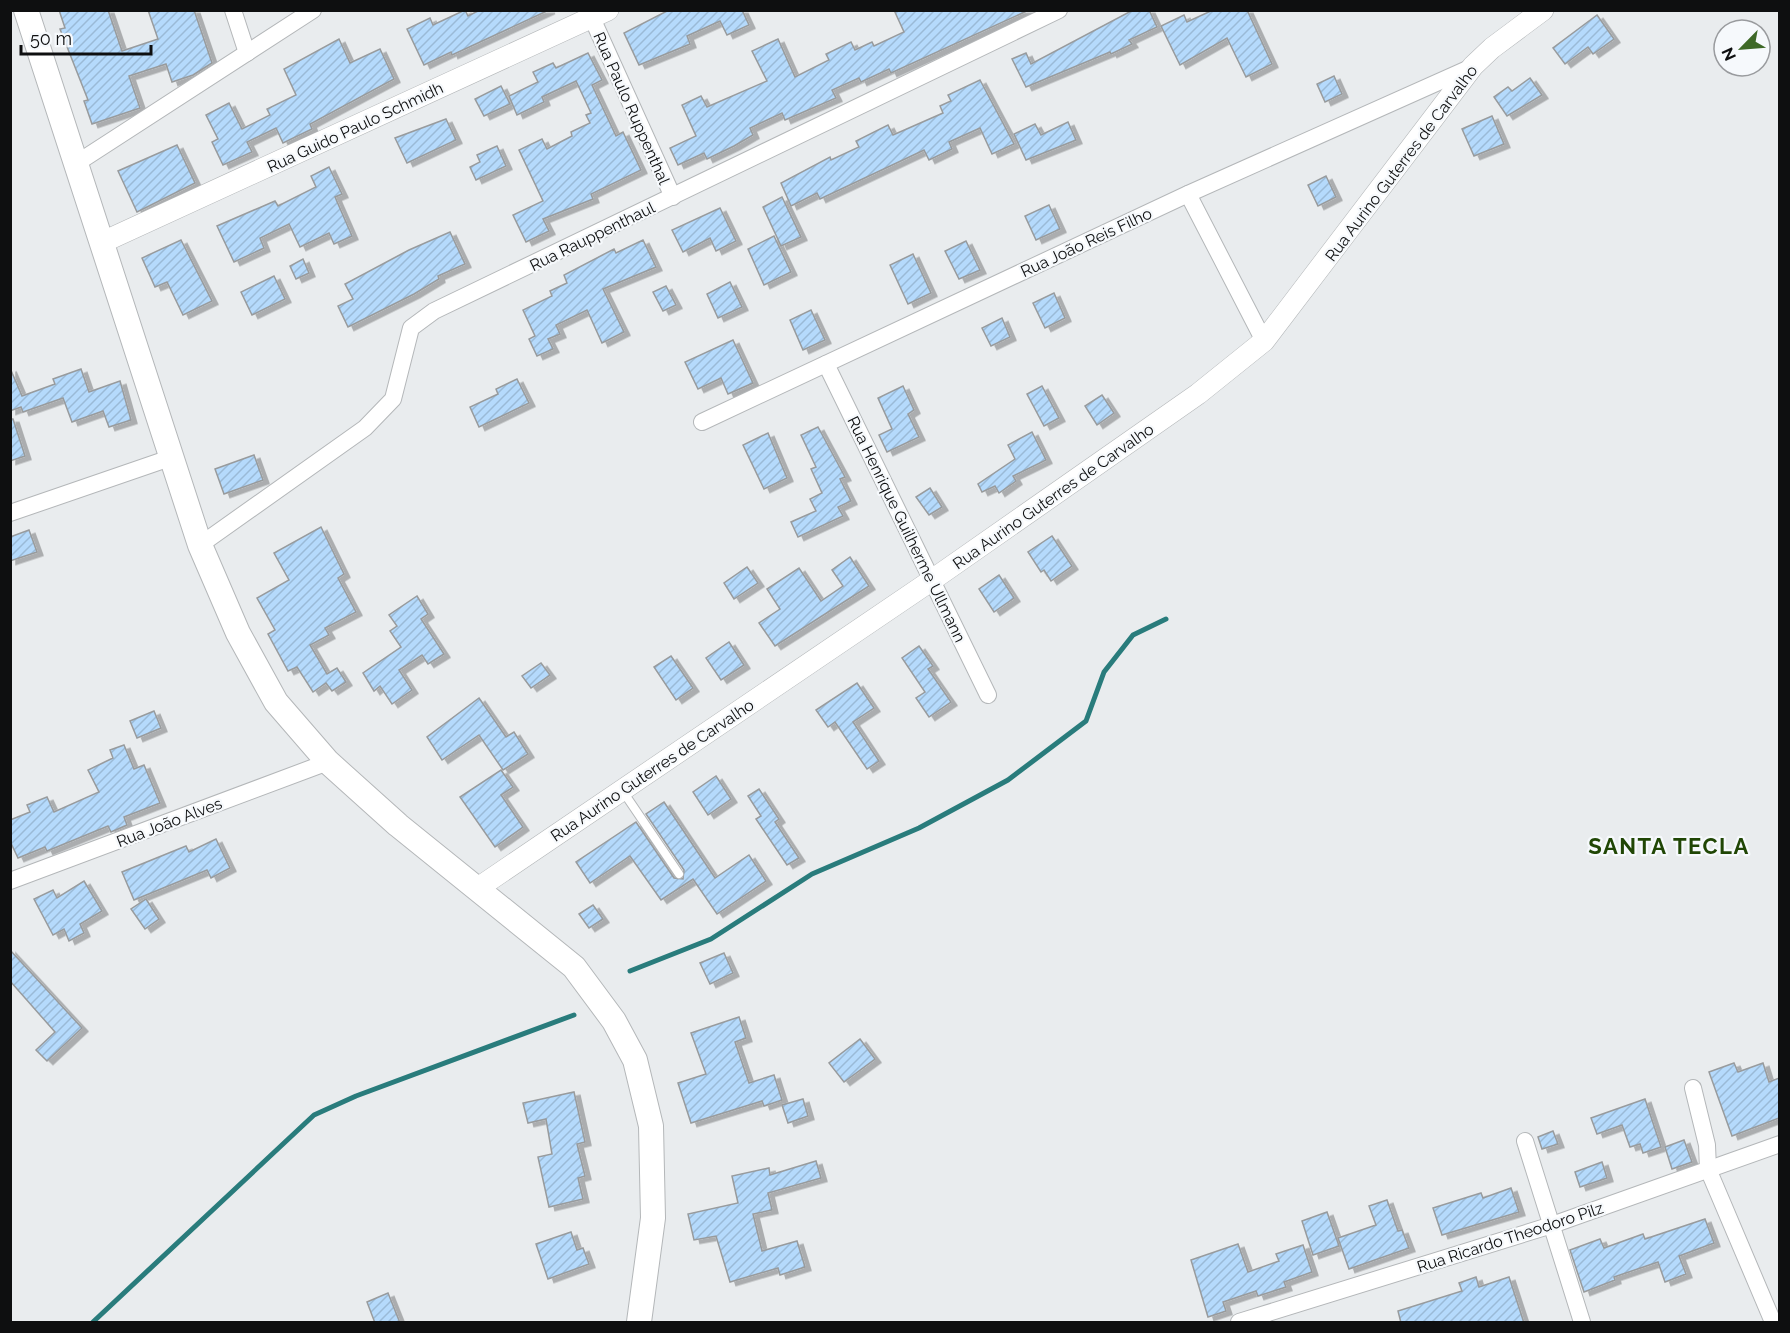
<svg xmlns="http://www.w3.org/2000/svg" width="1790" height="1333" font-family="Raleway,sans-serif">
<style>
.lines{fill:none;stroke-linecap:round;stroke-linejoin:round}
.stream{stroke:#297c7c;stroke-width:5}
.building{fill:url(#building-hatch);stroke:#989b9d;stroke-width:1.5;filter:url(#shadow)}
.service-casing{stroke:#b4b7b9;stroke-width:10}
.minor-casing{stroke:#b4b7b9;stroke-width:18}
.tertiary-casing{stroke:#b4b7b9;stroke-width:22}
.secondary-casing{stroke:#b4b7b9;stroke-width:26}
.service{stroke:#fff;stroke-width:8}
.minor{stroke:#fff;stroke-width:16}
.tertiary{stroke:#fff;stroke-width:21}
.secondary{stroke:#fff;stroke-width:24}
.labels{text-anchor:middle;stroke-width:4.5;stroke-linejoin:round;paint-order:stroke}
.street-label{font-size:16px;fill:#0e0f10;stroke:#f6f9fc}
.district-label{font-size:22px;font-weight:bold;letter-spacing:1.5px;fill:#204605;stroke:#f6f9fc}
</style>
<defs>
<pattern id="building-hatch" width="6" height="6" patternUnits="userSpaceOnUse" patternTransform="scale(1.5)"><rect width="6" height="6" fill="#b5dafc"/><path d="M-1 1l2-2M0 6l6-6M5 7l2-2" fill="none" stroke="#9abad7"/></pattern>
<filter id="shadow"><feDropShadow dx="6" dy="3.5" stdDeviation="0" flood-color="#0004"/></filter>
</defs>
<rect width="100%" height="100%" fill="#e9ecee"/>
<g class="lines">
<g class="stream">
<polyline points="630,971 711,939 812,874 919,828 1008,780 1086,721 1104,672 1133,635 1166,619"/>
<polyline points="93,1322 314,1115 356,1096 574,1015"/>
</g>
</g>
<g class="building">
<polygon points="59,10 108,10 122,51 158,39 148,10 194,10 212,63 193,75 172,82 166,64 129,76 140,108 92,124 84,101 88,100 60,29 65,28"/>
<polygon points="465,10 468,16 480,10 549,10 452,55 451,52 424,65 407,29 430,18 433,25"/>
<polygon points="669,10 742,10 749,25 727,35 720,21 687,36 690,44 639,65 624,33"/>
<polygon points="894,10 1029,10 891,73 889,69 861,82 859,78 832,90 836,98 785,120 782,113 750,128 753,135 734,146 707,159 704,153 678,165 670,148 696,136 682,105 701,96 707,107 767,81 752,51 778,39 795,77 829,60 826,54 851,42 855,50 872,42 874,46 904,32"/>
<polygon points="1133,10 1149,10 1157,27 1129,40 1132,44 1111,54 1110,52 1026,87 1012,59 1026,53 1031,64"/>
<polygon points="1213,10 1247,10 1272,64 1246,77 1227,38 1180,65 1161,26 1184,15 1187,22"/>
<polygon points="1597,15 1614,39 1593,54 1588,47 1565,64 1553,48"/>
<polygon points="339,39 350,63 380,49 394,79 310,124 312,129 283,143 276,128 247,142 252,152 223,165 212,142 218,139 206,115 229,103 242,129 270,115 267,109 296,95 284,69"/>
<polygon points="588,53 602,80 592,85 616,136 623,132 641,170 591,194 593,199 543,219 549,231 526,242 513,215 543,201 519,150 542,139 547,149 572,136 571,132 590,123 586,115 591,113 576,81 542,97 544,102 517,115 509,96 538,82 533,72 553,63 556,68"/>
<polygon points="1334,76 1342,94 1325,102 1317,84"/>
<polygon points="1530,78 1542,95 1507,116 1494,97 1508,87 1512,91"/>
<polygon points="980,80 1014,144 992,154 980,128 949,142 952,149 929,160 924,150 820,199 817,193 791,206 781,183 830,157 831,160 859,147 856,141 888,125 893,135 943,113 940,106 951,101 948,95"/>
<polygon points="501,86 510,104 484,116 475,99"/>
<polygon points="1492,116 1504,144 1474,156 1462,129"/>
<polygon points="446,119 456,140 407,163 395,138"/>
<polygon points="1068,122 1076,140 1026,160 1014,134 1035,124 1041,135"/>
<polygon points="177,145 195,183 137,212 118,171"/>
<polygon points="497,146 506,166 476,180 470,167 480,162 477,155"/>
<polygon points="329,167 342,194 335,197 352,236 334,244 329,233 300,247 289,224 260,238 264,248 234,262 217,226 275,201 278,206 316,187 311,176"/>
<polygon points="1326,176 1336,197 1318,206 1308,185"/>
<polygon points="782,197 801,237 781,246 763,207"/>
<polygon points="1049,205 1060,229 1036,240 1025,216"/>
<polygon points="720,208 736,241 716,251 710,238 683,252 672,230"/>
<polygon points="450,232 465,264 438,276 439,279 414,294 348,327 338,306 353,299 345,284 409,250"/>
<polygon points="774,236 791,272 764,285 748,249"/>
<polygon points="181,240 212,301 183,315 167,282 155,287 142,258"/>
<polygon points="643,240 656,267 603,289 624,332 602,343 587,310 556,325 560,334 548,339 553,349 537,356 529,339 535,336 523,310 552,296 550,291 567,283 564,275 614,249 616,253"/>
<polygon points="966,241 980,270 959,279 945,251"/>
<polygon points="913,254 931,293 908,304 890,265"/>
<polygon points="303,259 309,273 296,279 290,266"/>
<polygon points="274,276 285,299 252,315 241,292"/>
<polygon points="730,282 742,307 718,318 707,294"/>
<polygon points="666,286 676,305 663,311 653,292"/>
<polygon points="1054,293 1065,318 1045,328 1033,303"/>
<polygon points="811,310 825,340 803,350 790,320"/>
<polygon points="1002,318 1010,337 991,346 982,328"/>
<polygon points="733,340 753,383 728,394 721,378 698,389 685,362"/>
<polygon points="10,368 22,396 55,384 53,379 81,369 89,392 120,381 131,420 109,427 103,411 72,422 63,398 23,412 21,407 10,411"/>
<polygon points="517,379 529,403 479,427 470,407 498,394 496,389"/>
<polygon points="903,386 914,410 908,414 919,437 887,452 879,435 892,429 878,398"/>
<polygon points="1042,386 1059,418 1044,426 1027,394"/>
<polygon points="1102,395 1114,413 1097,425 1085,406"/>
<polygon points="10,419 13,419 25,456 10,461"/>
<polygon points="818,427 845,477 840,479 851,501 838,507 843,516 798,537 791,522 816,511 810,499 822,493 811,469 816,467 801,435"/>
<polygon points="1032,432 1046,460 1013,476 1016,481 999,493 995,486 982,492 978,484 1015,459 1008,445"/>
<polygon points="768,433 787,478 764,489 743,445"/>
<polygon points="254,455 263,480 224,494 215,469"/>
<polygon points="930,488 942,507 929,515 916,497"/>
<polygon points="321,527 344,574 338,578 356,612 325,628 329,635 310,645 327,674 337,668 346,682 332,691 326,683 313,692 297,667 288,671 268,634 275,630 257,598 289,580 274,553"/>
<polygon points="29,530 37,552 10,561 10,537"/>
<polygon points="1052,536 1072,566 1051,581 1044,570 1041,572 1028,552"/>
<polygon points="850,557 869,586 775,646 759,623 780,609 767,589 799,568 821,601 843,586 832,570"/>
<polygon points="747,567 758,583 734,599 724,583"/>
<polygon points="999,575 1014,598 994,612 979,589"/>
<polygon points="417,596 428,614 421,619 444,654 428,664 422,655 399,670 412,690 392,704 380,686 374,691 363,673 401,647 390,631 397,626 389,615"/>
<polygon points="729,642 744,665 721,680 706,658"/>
<polygon points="919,646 933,666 928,669 951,702 929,717 916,698 925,692 902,658"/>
<polygon points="671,656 693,688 676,700 654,667"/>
<polygon points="541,663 550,675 531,688 522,676"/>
<polygon points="857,683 874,708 853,722 879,761 867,769 835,722 828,727 816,710"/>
<polygon points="479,698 506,737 514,732 528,754 503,770 479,735 442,760 427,737"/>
<polygon points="154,711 161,728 137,738 130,721"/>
<polygon points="124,745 134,769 144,765 160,803 124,817 127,825 111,832 108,826 47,851 45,847 18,858 10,841 10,820 30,812 27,805 47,797 54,812 99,792 88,770 113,758 110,750"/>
<polygon points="501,770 513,787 501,795 523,827 495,847 460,797"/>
<polygon points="716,776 731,799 708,815 693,792"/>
<polygon points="759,789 779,819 775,822 799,858 787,865 756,819 761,816 748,796"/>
<polygon points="664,802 715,878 749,855 766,881 717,914 693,879 661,900 630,856 590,883 576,862 636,822 674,878 683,879 684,870 646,814"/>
<polygon points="216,839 230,868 211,878 207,870 134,900 122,872 186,846 189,852"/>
<polygon points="84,881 102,911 80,924 84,933 69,941 64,929 53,935 34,899 53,890 57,898"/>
<polygon points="146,899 159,919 145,929 131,909"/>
<polygon points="593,905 603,919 589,928 579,914"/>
<polygon points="10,950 82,1028 47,1061 36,1050 55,1032 10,981"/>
<polygon points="724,953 733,973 710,984 700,963"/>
<polygon points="739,1017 746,1038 735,1042 749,1083 774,1075 782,1100 764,1106 762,1101 691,1123 678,1083 706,1074 691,1033"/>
<polygon points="860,1039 875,1059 844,1082 829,1063"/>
<polygon points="1734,1063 1738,1072 1763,1063 1769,1082 1779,1078 1779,1118 1732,1136 1709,1072"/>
<polygon points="574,1092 585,1142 577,1144 585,1176 578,1178 583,1199 549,1207 538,1157 552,1154 546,1119 528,1123 523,1103"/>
<polygon points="803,1099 808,1116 788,1123 782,1105"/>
<polygon points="1645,1099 1661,1147 1643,1153 1640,1144 1630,1147 1622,1125 1597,1134 1591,1118"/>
<polygon points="1553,1131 1558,1144 1542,1149 1538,1137"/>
<polygon points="1684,1140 1692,1162 1672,1169 1665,1147"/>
<polygon points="816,1161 821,1178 768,1193 772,1210 753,1214 762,1251 797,1241 805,1267 780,1275 778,1268 730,1282 716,1236 694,1240 688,1214 738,1203 732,1176 769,1168 770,1175"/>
<polygon points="1602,1162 1607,1178 1580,1187 1575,1172"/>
<polygon points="1511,1188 1519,1212 1442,1235 1433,1208 1481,1193 1483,1198"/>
<polygon points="1387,1200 1398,1231 1402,1230 1409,1248 1349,1269 1338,1238 1376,1225 1369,1206"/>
<polygon points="1327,1212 1339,1246 1313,1255 1302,1221"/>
<polygon points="1705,1219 1714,1243 1679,1256 1686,1274 1665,1282 1658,1262 1614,1277 1615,1280 1584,1292 1570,1250 1600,1239 1604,1248 1643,1234 1645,1239"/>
<polygon points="571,1232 577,1250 583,1248 589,1264 548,1279 536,1244"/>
<polygon points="1238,1244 1248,1272 1279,1261 1276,1254 1303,1245 1312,1272 1284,1282 1286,1287 1258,1296 1256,1291 1223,1302 1226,1311 1208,1317 1191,1260"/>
<polygon points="1476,1277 1479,1287 1509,1277 1524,1323 1401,1323 1398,1311 1462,1291 1459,1283"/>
<polygon points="388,1293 400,1323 375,1323 367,1302"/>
</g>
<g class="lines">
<defs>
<polyline id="service" points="622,790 679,874"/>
<g id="minor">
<polyline points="233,10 247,53"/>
<polyline points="592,18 673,197"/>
<polyline points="77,163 313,10"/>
<polyline points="1188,194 1264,341"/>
<polyline points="826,364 988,695"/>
<polyline points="702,422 1188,194 1472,67"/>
<polyline points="10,513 170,458"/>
<polyline points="200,545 365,428 393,399 411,328 434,311 1059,10"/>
<polyline points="10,881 328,762"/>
<polyline points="1693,1088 1707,1145 1708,1169 1773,1322"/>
<polyline points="1525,1141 1582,1322"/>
<polyline points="1239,1322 1552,1225 1780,1144"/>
</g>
<g id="tertiary">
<polyline points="103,242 608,10"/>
<polyline points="478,888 932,580 1198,394 1264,341 1473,66 1492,48 1543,10"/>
</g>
<polyline id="secondary" points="26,10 200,545 238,633 276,702 328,762 398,825 574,967 614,1021 635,1060 651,1126 653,1218 639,1322"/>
</defs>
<use href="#service" class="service-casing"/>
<use href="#minor" class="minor-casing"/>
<use href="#tertiary" class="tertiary-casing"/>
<use href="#secondary" class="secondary-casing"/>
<use href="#service" class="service"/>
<use href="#minor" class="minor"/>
<use href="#tertiary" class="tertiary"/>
<use href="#secondary" class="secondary"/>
</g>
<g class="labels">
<g class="street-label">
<text transform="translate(632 108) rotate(66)" y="6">Rua Paulo Ruppenthal</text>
<text transform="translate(355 127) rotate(-25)" y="6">Rua Guido Paulo Schmidh</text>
<text transform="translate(1401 163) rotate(-53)" y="6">Rua Aurino Guterres de Carvalho</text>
<text transform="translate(592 236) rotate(-26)" y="6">Rua Rauppenthaul</text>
<text transform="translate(1086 242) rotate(-25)" y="6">Rua João Reis Filho</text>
<text transform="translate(1053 496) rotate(-35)" y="6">Rua Aurino Guterres de Carvalho</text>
<text transform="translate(907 529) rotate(64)" y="6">Rua Henrique Guilherme Ullmann</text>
<text transform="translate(652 770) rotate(-34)" y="6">Rua Aurino Guterres de Carvalho</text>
<text transform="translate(169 822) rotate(-21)" y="6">Rua João Alves</text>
<text transform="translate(1510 1237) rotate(-18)" y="6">Rua Ricardo Theodoro Pilz</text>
</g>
<g class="district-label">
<text x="1669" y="854">SANTA TECLA</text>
</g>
</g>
<rect width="1790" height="1333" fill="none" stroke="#0e0f10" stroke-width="24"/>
<g transform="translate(1742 48) rotate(245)"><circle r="28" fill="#f6f9fc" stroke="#999b9e" stroke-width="1.5"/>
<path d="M0-4.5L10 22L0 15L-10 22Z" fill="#3e6927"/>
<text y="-9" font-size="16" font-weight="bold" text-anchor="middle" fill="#0e0f10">N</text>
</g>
<path d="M21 45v9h130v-9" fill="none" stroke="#0e0f10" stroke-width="3"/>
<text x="30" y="45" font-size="18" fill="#0e0f10" stroke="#f6f9fc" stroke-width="4.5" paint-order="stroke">50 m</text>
</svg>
